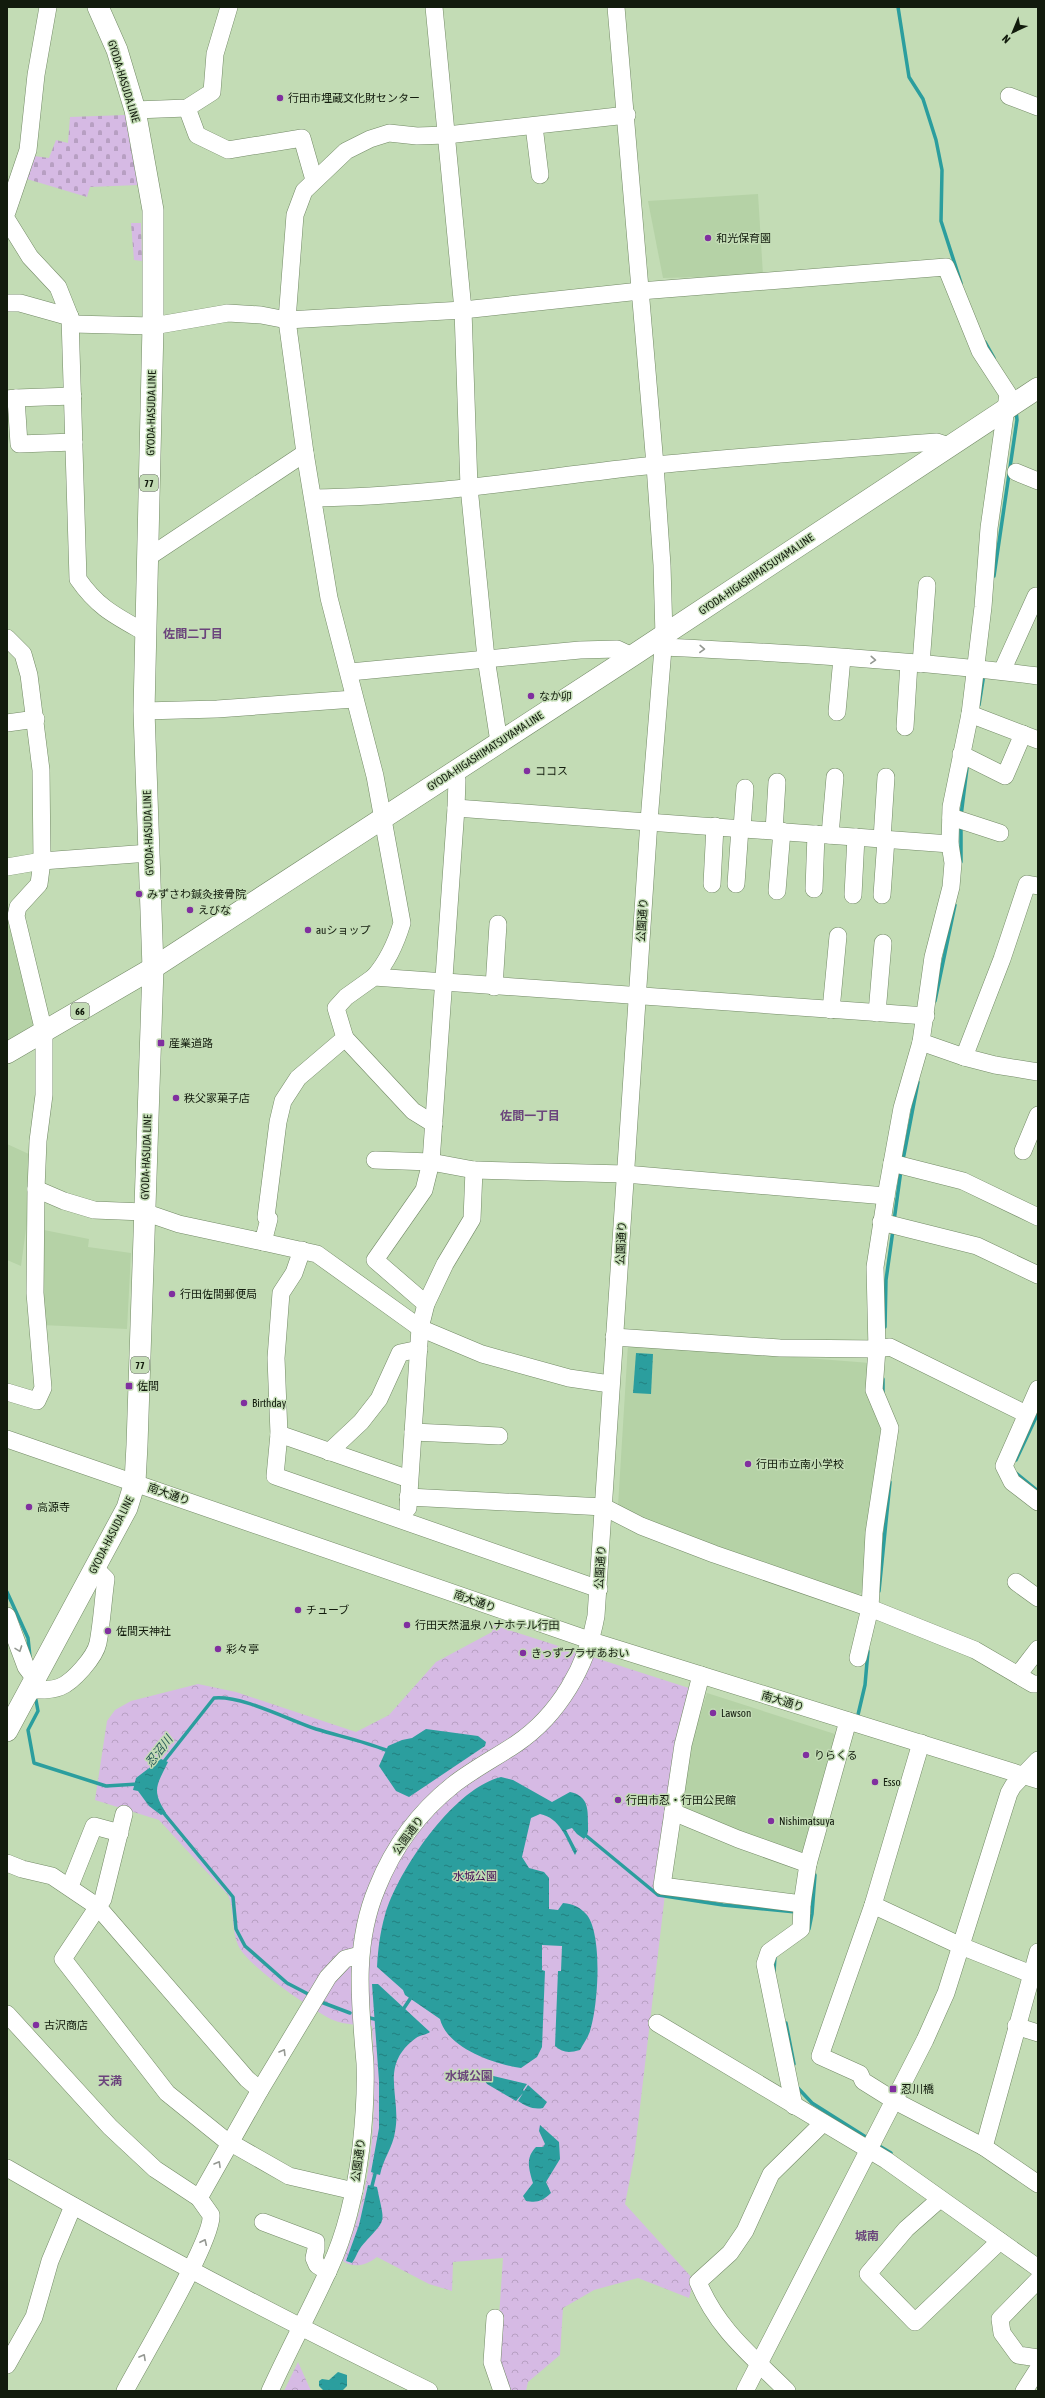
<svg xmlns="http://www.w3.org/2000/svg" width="1045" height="2398" font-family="'Asap Condensed','Noto Sans JP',sans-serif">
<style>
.built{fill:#b5d2a6}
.forest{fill:url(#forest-crowns)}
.cemetery{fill:url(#cemetery-stones)}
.water{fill:url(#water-ripples)}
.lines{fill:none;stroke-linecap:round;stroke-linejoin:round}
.stream{stroke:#2b9e9e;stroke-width:3.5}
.minor-casing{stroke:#738a66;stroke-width:18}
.major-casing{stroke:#738a66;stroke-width:22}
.minor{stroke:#fff;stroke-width:17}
.major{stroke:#fff;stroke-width:21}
.oneway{stroke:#949892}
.poi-dot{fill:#802f9f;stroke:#c3dcb5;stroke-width:1.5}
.labels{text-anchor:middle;stroke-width:3;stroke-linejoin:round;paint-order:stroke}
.shield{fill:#c3dcb5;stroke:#47553f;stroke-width:1}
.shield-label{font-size:10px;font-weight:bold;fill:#121b0d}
.street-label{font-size:11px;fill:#121b0d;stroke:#c3dcb5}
.poi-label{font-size:11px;fill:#121b0d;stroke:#c3dcb5;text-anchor:start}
.park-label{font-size:11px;fill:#420a55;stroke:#c3dcb5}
.neighbourhood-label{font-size:12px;font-weight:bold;fill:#6b447c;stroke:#c3dcb5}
.water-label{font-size:12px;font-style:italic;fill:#2b5a5a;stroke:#c3dcb5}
</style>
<defs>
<pattern id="forest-crowns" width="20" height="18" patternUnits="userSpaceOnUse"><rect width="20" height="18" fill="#d6bae4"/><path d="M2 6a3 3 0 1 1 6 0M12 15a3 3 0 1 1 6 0" fill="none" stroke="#b79fc2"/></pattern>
<pattern id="cemetery-stones" width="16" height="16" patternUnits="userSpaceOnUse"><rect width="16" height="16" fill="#d6bae4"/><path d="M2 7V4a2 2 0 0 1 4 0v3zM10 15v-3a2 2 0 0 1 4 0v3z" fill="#b79fc2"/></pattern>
<pattern id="water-ripples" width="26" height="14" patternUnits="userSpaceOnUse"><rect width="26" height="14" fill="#2b9e9e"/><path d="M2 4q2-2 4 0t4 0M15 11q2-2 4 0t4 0" fill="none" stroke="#23807f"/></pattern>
</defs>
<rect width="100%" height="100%" fill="#c3dcb5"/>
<g class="built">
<polygon points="758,194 763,275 663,278 648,201"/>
<polygon points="7,908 34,1025 7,1040"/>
<polygon points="7,1144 31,1155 30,1199 21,1266 7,1260"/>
<polygon points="39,1229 89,1239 88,1247 131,1253 127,1329 42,1325"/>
<polygon points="628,1344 870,1363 881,1435 871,1494 865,1590 856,1596 695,1539 618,1506"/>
<polygon points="707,1693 838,1735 806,1857 679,1809 688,1754"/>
</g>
<g class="forest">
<path d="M493 1625 692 1689 656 1892 665 1894 634 2158 625 2204 694 2280 689 2298 638 2278 594 2290 563 2308 560 2355 528 2382 526 2391H506L496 2361 503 2258 453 2262 452 2291 429 2284 377 2257C367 2265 354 2269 343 2261 375 2177 377 2116 372 2026 359 2025 346 2025 333 2020 312 2010 247 1966 238 1945 231 1929 235 1911 228 1895L159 1820 95 1800 107 1721 115 1710 131 1701 198 1684 236 1692 356 1732 389 1715 436 1662 492 1632Z"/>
<polygon points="298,2362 311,2391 284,2391"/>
</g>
<g class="cemetery">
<polygon points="125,115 138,185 90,187 87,197 27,179 34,156 49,158 56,140 68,143 70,117"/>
<polygon points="131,223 141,223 142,261 134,260"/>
</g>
<g class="water">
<polygon points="636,1353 653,1354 651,1394 633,1393"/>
<polygon points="426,1729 478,1736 486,1742 485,1746 409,1797 396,1791 379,1766 388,1746 402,1740 412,1738"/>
<path d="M161 1759 168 1762C157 1785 151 1790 166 1813L161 1815 149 1806 138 1791 133 1790 136 1778Z"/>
<path d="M501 1777 513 1780 552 1802 570 1792C588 1796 588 1808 588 1824 588 1831 589 1833 584 1839L577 1834 572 1828 566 1830 577 1851 575 1855C566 1838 560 1818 540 1814L531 1818 522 1857 529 1868 544 1872 549 1878V1909L558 1910 563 1903C574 1904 580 1907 587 1915 603 1936 598 2007 590 2031 588 2038 583 2044 580 2050 569 2053 563 2053 555 2046L558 1971H561L562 1946 542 1945V1970L545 1971 542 2047 537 2057 521 2068C494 2064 447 2048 440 2019L405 1995 403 1990 377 1967C378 1950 380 1932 385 1915 398 1870 454 1788 501 1777Z"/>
<path d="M372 1984H378L430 2032C426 2035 420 2035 416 2038 378 2066 402 2096 395 2132 393 2147 383 2159 380 2175L371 2172 379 2128V2081Z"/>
<path d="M485 2074 527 2084 523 2090 524 2091 528 2085 547 2102 543 2108C533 2110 526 2106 518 2101L523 2093 516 2101 487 2084 485 2081Z"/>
<path d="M540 2125 559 2142 560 2159 546 2182 551 2193C542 2201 538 2203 526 2201L523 2196 533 2183C529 2169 525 2158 536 2147H543L545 2144 539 2131Z"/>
<path d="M368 2185 377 2187C385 2227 388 2216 361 2247 357 2252 356 2258 352 2263L346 2261 359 2225Z"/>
<polygon points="338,2372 347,2375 347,2386 343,2390 324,2391 319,2386 319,2381 322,2379 329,2380"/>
</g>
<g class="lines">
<g class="stream">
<polyline points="898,7 909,77 923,99 936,140 942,170 941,221 961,283"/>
<polyline points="985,342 994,358"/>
<polyline points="994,576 1017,420 1016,410"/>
<polyline points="979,705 984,674"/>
<polyline points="961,816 967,768"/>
<polyline points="961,862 961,826"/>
<polyline points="935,1001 955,905"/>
<polyline points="903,1160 918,1082"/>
<polyline points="894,1221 901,1170"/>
<polyline points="885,1327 886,1280 893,1230"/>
<polyline points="883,1393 883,1379"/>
<polyline points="1016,1460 1038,1413"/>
<polyline points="1016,1473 1038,1491"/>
<polyline points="879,1591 890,1482"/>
<polyline points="7,1592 28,1638 30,1657"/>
<polyline points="35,1695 38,1711 28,1730 34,1763 106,1786 138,1784"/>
<polyline points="857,1719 865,1685 868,1651"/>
<path d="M162 1764 214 1698C241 1695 289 1720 316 1729 339 1736 363 1741 386 1750"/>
<polyline points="162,1811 233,1897 236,1929 245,1946 287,1983 310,1995"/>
<polyline points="584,1834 658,1895 723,1905 796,1912"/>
<polyline points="809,1929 812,1914 815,1875"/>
<polyline points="774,1972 775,1956"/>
<polyline points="321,2002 350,2013"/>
<polyline points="402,2011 412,1996"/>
<polyline points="370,2018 379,2020"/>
<polyline points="786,2023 794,2064"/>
<polyline points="797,2087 812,2103 869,2139"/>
<polyline points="876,2144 891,2153"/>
<polyline points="372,2186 376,2170"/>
</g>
<defs>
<g id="minor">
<polyline points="434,7 463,310 469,487 486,658 499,742"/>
<polyline points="1009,96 1038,107"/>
<polyline points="187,108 197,135 228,150 302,138 314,180"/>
<polyline points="135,110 187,108 212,92 215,54 229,7"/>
<polyline points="534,126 540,175"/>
<polyline points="7,212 28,150 36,75 48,7"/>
<polyline points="7,220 30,257 58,287 70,317"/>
<path d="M7 303H20L70 317 78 579C98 608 116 616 146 633"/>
<polyline points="72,324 153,326 228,313 261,315 287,320 463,310 640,291 946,267 980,351 1008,394 989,528 983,607 970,714 951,807 950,844 953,863 951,887 933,957 921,1042 902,1108 886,1196"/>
<polyline points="16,398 73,396"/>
<polyline points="7,399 16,398 19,444 74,442"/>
<polyline points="1016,472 1038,481"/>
<path d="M313 498C428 497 541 477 655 465 749 456 843 449 937 442L949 446"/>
<polyline points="147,558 305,453"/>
<polyline points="7,638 23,654 29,675 41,770 42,861 39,884 18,907 16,916 44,1032 44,1095 38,1141 36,1189 35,1293 43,1388 37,1401 7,1392"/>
<path d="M663 647C788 653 914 660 1038 676"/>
<polyline points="921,664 927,585"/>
<polyline points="1002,671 1036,596"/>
<polyline points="350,672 580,650 617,649 632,656"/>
<polyline points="144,711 217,709 354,699"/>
<polyline points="837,712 842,658"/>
<polyline points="970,714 1038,740"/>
<polyline points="7,723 36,719"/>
<polyline points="905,727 909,663"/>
<polyline points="961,754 1005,776 1023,734"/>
<polyline points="456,808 950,844"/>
<polyline points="951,817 1000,833"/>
<polyline points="742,828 745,788"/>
<polyline points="774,831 777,782"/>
<polyline points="830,835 835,777"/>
<polyline points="882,839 886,777"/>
<polyline points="7,867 42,861 149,853"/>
<polyline points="712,884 715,826"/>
<polyline points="736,884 740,828"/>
<polyline points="814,889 816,834"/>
<polyline points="777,891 782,831"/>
<polyline points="853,895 856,837"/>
<polyline points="882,895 886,839"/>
<path d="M374 977C388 961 396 943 402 923L375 776 329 598 305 453 287 320 295 215 304 191 346 151 370 139 389 133 417 136 447 135 627 115"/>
<polyline points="494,987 498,924"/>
<polyline points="831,1010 838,936"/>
<polyline points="877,1013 883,943"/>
<polyline points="345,1038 413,1111 434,1124"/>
<polyline points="921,1042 964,1057 1002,959 1027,884 1038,886"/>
<polyline points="964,1057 995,1065 1038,1072"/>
<polyline points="1023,1151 1038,1115"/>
<polyline points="375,1160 431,1162 474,1170 625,1174 886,1196 875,1267 877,1349 874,1390 890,1428 874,1533 870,1608 858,1658"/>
<polyline points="892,1163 963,1181 1038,1217"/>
<polyline points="36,1189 64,1201 94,1210 144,1212 179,1224 263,1242 269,1219 266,1217 278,1122 283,1101 298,1078 345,1038 336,1008 346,997 374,977 926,1016"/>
<polyline points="881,1222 977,1246 1038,1275"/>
<polyline points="263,1242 317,1254 420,1328 482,1354 569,1378 610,1384"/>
<polyline points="302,1250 294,1273 281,1293 276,1358 279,1434 275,1476 599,1589"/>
<polyline points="426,1304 375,1260 424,1190 431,1162 456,808 457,780 455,771"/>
<polyline points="614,1337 780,1348 877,1349 890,1347 1026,1414"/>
<polyline points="1038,1389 1004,1466 1012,1482 1038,1502"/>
<polyline points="413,1432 499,1436"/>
<polyline points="279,1434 409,1479"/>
<polyline points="7,1439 592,1641 1038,1780"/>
<polyline points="329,1452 361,1422 379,1399 400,1353 419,1349"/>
<polyline points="408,1497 604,1507 641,1526 714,1554 870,1608 975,1650 1033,1684 1038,1684"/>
<polyline points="408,1508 420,1328 426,1304 445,1264 472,1219 474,1170"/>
<polyline points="1016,1582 1038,1598"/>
<polyline points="7,1616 26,1667 35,1679"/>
<polyline points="701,1675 683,1745 662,1886 802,1904 808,1864 848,1721"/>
<polyline points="1018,1675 1038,1649"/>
<path d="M29 1690C40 1690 50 1691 60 1687 73 1682 95 1657 98 1643 102 1622 103 1600 106 1579L95 1568"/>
<polyline points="921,1743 873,1905 820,2056 860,2074 863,2081 895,2101 984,2147"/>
<polyline points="673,1812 738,1839 808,1864"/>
<polyline points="124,1814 103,1899 63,1959 167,2093 224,2139 289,2176 354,2191"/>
<polyline points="7,1863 22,1869 52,1876 98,1907 247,2079 260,2090"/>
<polyline points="70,1886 94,1826 120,1833"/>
<polyline points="873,1905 961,1946 1031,1974"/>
<polyline points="1038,1952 984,2147 1038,2184"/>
<path d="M7 2014 110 2127 155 2169 199 2198 211 2215C214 2239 140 2362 125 2391"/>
<polyline points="657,2023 886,2160 1038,2268"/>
<polyline points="1016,2026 1038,2033"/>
<polyline points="794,2106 765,1964 769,1952 801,1929 802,1904"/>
<path d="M7 2168C145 2248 286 2321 429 2391"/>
<polyline points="199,2198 260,2090 328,1977 345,1959 360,1955"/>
<polyline points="940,2199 906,2229 868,2274 915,2322 1000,2241"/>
<polyline points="263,2222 316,2242 316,2249 314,2258 317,2265 328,2272"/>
<polyline points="1038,2280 1000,2319 1002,2333 1018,2355 1038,2358"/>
<polyline points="495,2318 492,2362 502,2391"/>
<polyline points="7,2365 34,2317 50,2261 73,2206"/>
<path d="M270 2391C289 2349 311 2309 330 2267 347 2231 356 2187 361 2147 364 2120 366 2090 365 2063 360 2003 353 1945 377 1888 393 1848 419 1812 453 1785 472 1770 495 1758 516 1744 559 1715 587 1666 596 1616L649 821 664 636 662 565 655 465 616 7"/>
<polyline points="745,2391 925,2040 946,1993 1009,1793 1013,1786 1038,1760"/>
<path d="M787 2391C751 2355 718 2330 698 2282L730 2253 745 2231 771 2174 823 2123"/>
<polyline points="1024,2391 1038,2369"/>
</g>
<g id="major">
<polyline points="7,1053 153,968 632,656 1038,388"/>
<polyline points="7,1731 127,1508 135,1482 137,1445 153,968 144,711 153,326 153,210 135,110 117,50 98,7"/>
</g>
</defs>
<use href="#minor" class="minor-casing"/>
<use href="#major" class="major-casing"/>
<use href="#minor" class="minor"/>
<use href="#major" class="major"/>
</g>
<defs><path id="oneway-chevron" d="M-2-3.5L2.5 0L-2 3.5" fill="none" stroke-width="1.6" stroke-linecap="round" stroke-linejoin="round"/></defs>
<g class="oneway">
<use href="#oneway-chevron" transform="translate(702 649) rotate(2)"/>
<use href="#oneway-chevron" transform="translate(873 660) rotate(4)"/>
<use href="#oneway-chevron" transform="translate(19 1649) rotate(70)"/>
<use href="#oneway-chevron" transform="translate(283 2052) rotate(-59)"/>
<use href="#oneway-chevron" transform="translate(218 2164) rotate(-60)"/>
<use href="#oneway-chevron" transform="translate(204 2242) rotate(-65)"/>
<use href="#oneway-chevron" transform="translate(143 2357) rotate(-61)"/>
</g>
<g class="poi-dot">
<circle cx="280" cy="98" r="4"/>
<circle cx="708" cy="238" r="4"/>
<circle cx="531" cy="696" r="4"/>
<circle cx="527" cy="771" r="4"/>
<circle cx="139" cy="894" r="4"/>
<circle cx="190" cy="910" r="4"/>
<circle cx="308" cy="930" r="4"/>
<rect x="157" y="1039" width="8" height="8" rx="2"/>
<circle cx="176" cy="1098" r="4"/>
<circle cx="172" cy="1294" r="4"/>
<rect x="125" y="1382" width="8" height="8" rx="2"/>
<circle cx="244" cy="1403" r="4"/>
<circle cx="748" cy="1464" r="4"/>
<circle cx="29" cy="1507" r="4"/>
<circle cx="298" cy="1610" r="4"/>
<circle cx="407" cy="1625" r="4"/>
<circle cx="108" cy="1631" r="4"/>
<circle cx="218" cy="1649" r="4"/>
<circle cx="523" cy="1653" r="4"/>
<circle cx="713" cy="1713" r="4"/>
<circle cx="806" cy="1755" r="4"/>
<circle cx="875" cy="1782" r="4"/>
<circle cx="618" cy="1800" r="4"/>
<circle cx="771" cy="1821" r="4"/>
<circle cx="36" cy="2025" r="4"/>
<rect x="889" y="2085" width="8" height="8" rx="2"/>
</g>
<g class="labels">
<g class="shield">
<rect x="140" y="475" width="18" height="16" rx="3"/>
<rect x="71" y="1003" width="18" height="16" rx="3"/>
<rect x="131" y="1357" width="18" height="16" rx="3"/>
</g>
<g class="shield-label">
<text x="149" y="487">77</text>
<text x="80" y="1015">66</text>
<text x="140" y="1369">77</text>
</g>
<g class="street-label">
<text transform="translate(124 81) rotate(73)" y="4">GYODA-HASUDA LINE</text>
<text transform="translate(151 413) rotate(-89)" y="4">GYODA-HASUDA LINE</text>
<text transform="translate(756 574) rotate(-34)" y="4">GYODA-HIGASHIMATSUYAMA LINE</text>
<text transform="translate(485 751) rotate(-33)" y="4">GYODA-HIGASHIMATSUYAMA LINE</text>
<text transform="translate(148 833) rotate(-92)" y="4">GYODA-HASUDA LINE</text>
<text transform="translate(642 920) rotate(-86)" y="4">公園通り</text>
<text transform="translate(146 1157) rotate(-88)" y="4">GYODA-HASUDA LINE</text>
<text transform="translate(621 1243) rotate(-87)" y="4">公園通り</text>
<text transform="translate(169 1494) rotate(19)" y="4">南大通り</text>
<text transform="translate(111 1535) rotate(-63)" y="4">GYODA-HASUDA LINE</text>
<text transform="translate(600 1567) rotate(-86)" y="4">公園通り</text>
<text transform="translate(475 1601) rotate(19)" y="4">南大通り</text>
<text transform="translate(783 1701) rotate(17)" y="4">南大通り</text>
<text transform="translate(408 1835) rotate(-54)" y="4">公園通り</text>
<text transform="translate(358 2160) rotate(-82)" y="4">公園通り</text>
</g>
<g class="poi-label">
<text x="288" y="102">行田市埋蔵文化財センター</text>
<text x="716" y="242">和光保育園</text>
<text x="539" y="700">なか卯</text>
<text x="535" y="775">ココス</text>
<text x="147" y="898">みずさわ鍼灸接骨院</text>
<text x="198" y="914">えびな</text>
<text x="316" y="934">auショップ</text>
<text x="169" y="1047">産業道路</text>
<text x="184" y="1102">秩父家菓子店</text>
<text x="180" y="1298">行田佐間郵便局</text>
<text x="137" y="1390">佐間</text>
<text x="252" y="1407">Birthday</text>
<text x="756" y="1468">行田市立南小学校</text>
<text x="37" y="1511">高源寺</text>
<text x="306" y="1614">チューブ</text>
<text x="415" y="1629">行田天然温泉 ハナホテル行田</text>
<text x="116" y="1635">佐間天神社</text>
<text x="226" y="1653">彩々亭</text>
<text x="531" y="1657">きっずプラザあおい</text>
<text x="721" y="1717">Lawson</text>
<text x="814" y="1759">りらくる</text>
<text x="883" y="1786">Esso</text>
<text x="626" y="1804">行田市忍・行田公民館</text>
<text x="779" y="1825">Nishimatsuya</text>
<text x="44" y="2029">古沢商店</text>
<text x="901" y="2093">忍川橋</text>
</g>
<g class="park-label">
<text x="475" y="1880">水城公園</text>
</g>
<g class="neighbourhood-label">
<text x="193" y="638">佐間二丁目</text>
<text x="530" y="1120">佐間一丁目</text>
<text x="469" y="2080">水城公園</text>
<text x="110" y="2085">天満</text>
<text x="867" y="2240">城南</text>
</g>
<g class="water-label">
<text transform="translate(159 1751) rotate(-52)" y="4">忍沼川</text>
</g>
</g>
<rect width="1045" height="2398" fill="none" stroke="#121b0d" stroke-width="16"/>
<g transform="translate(1013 32) rotate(224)" stroke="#c3dcb5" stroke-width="3" paint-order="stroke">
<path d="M0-3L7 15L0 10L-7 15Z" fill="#121b0d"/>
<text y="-6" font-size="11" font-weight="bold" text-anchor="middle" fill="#121b0d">N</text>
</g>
</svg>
